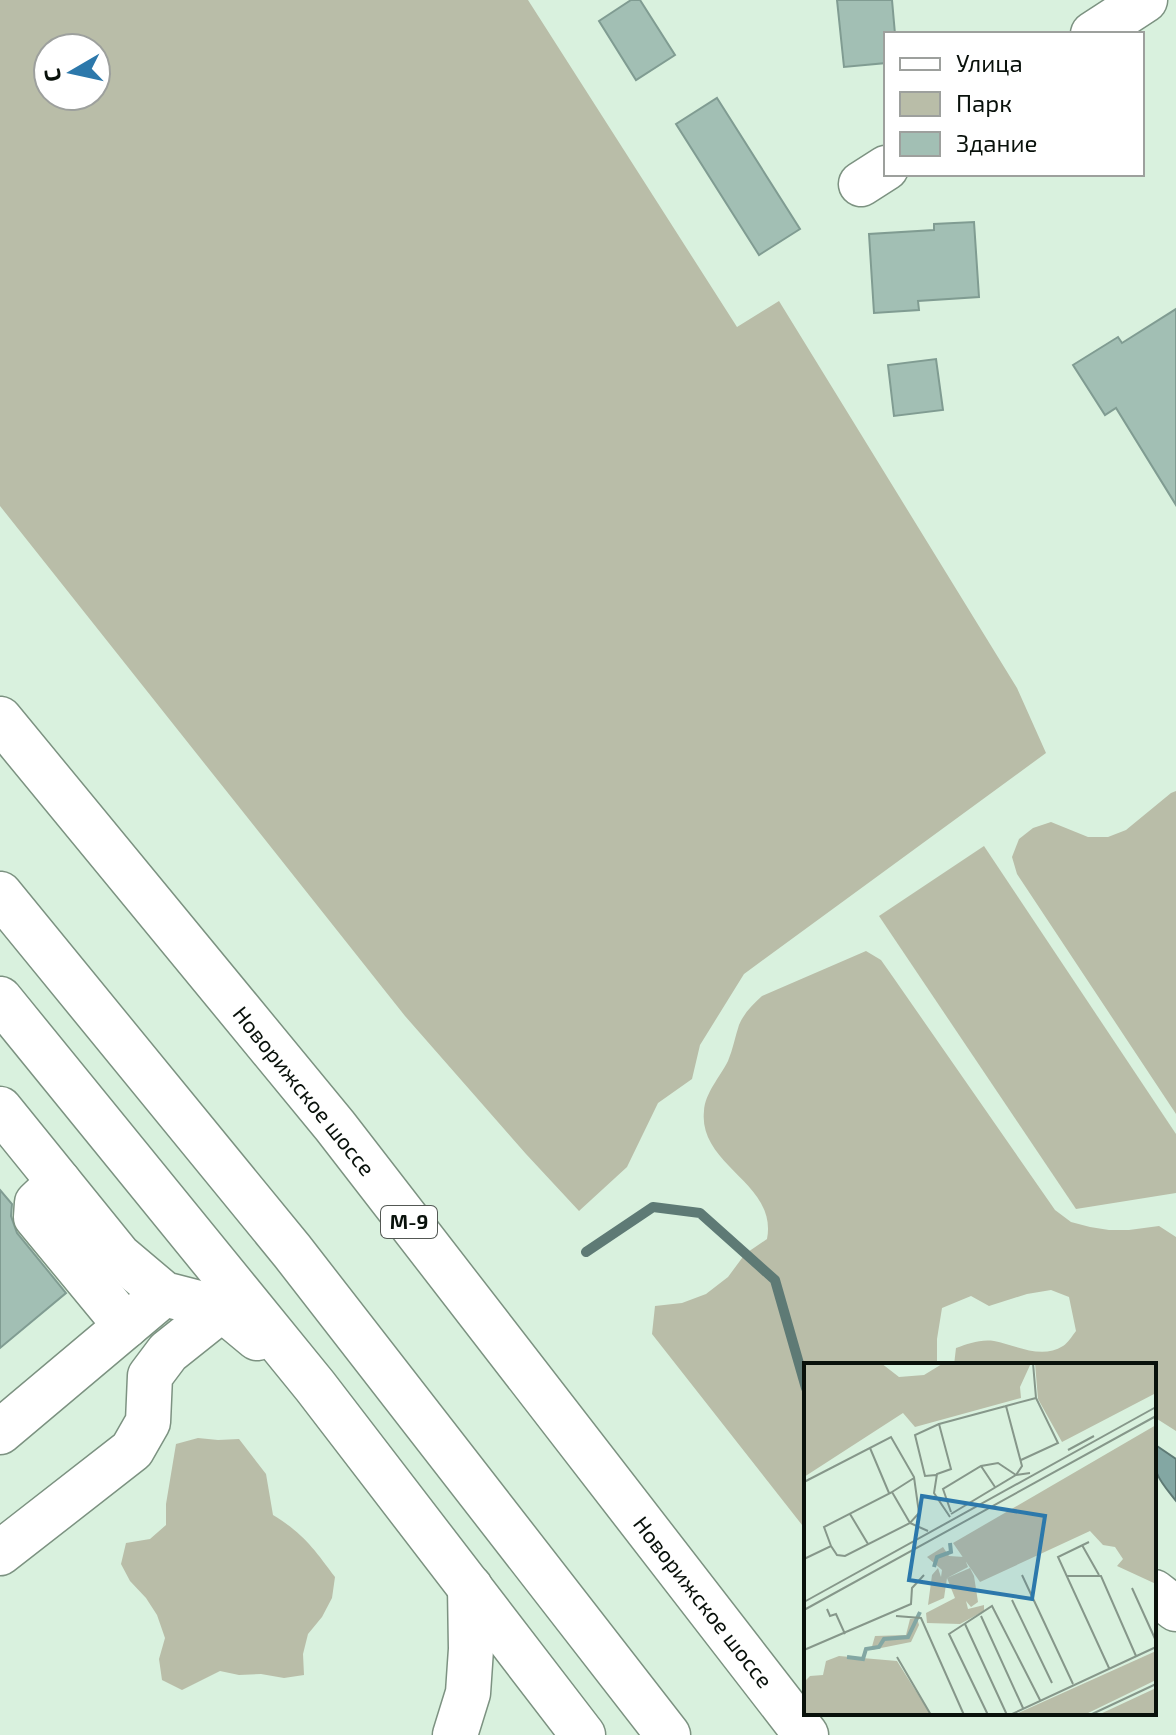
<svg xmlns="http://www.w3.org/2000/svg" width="1176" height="1735" font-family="'Exo 2',sans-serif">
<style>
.green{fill:#b9bda8;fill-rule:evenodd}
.water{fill:#83a7a3;stroke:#5e7a75;stroke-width:2}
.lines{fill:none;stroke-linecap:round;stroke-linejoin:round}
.stream{stroke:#5e7a75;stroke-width:10}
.building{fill:#a2bfb4;stroke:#809c92;stroke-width:2}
.minor-casing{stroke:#7c9281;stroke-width:47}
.highway-casing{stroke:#7c9281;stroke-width:47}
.minor{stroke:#fff;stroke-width:44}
.highway{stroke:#fff;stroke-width:44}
.labels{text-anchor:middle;stroke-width:6;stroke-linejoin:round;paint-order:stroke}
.shield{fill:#fff;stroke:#535854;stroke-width:2}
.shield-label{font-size:20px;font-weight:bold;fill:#09110b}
.street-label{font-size:22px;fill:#09110b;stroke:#fff}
.inset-river{fill:none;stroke:#83a7a3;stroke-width:4}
.inset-road{fill:none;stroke:#86978a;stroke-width:2}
.view{fill:#2c78ab;fill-opacity:0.15;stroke:#2c78ab;stroke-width:4}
.inset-edge{fill:none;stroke:#09110b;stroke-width:4}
</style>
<rect width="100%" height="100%" fill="#d9f1de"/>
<g class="green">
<path d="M0 0H528L737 327 779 301 1017 688 1046 753 744 974 700 1045 692 1079 658 1103 627 1167 579 1211 526 1154 405 1016 0 506ZM48 48H96V96H48Z"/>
<polygon points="1176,791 1176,1114 1017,874 1012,857 1019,839 1033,828 1051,822 1088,837 1108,837 1126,830 1171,793"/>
<polygon points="984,846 1176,1134 1176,1193 1076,1209 879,916"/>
<path d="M866 951 881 960 893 977 1055 1210 1071 1222 1090 1227 1109 1230H1129L1159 1226 1176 1237V1431L1154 1417V1365H954L956 1348C968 1344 980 1339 994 1341 1016 1345 1041 1360 1063 1346 1068 1343 1072 1336 1076 1331L1069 1297 1051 1290 1027 1294 989 1306 971 1296 942 1308 937 1339V1365H806V1530L652 1334 655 1306 682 1303 706 1294 728 1277 745 1254 767 1239C778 1183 698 1166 704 1111 705 1093 720 1077 728 1061 733 1049 735 1037 739 1025 744 1013 753 1004 762 996Z"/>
<path d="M198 1438 218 1440 239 1439 266 1474 273 1515C304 1534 314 1549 335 1577L332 1598 322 1617 308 1634 303 1654 304 1675 284 1678 261 1674 239 1675 220 1671 182 1690 162 1680 159 1659 165 1638 157 1615 146 1598 130 1581 121 1564 126 1543 150 1539 166 1525V1504L176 1444Z"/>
</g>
<path class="water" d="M1154 1444 1176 1459V1501C1157 1477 1154 1476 1154 1444Z"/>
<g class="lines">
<polyline class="stream" points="586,1252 653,1207 700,1213 775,1280 806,1388"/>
</g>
<g class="building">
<polygon points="631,0 640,0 675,55 636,80 599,21"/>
<polygon points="837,0 892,0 895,34 886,34 886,63 844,67"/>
<polygon points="717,98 800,229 759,255 676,124"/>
<polygon points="974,222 979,297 918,301 919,310 874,313 869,234 934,230 934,224"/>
<polygon points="1176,309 1176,505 1116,408 1105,415 1073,365 1118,337 1122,343"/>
<polygon points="936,359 943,410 894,416 888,365"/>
<polygon points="0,1190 12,1204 11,1216 17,1233 66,1293 0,1348"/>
</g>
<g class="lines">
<defs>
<g id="minor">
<polyline points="1093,34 1145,0"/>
<polyline points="861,184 886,168"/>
<polyline points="0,999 315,1386 583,1735"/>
<polyline points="0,1109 119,1256 164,1294 222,1309 257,1338"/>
<polyline points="59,1182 37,1203 36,1217 126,1326"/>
<polyline points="0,1432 164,1294"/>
<polyline points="0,1553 132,1450 148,1422 150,1376 168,1352 222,1309"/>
<polyline points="1154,1592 1176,1609"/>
<polyline points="455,1735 468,1693 471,1649 470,1587"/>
</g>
<g id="highway">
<polyline points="0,719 335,1126 806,1735"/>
<polyline points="0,894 292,1251 668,1735"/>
</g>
</defs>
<use href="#minor" class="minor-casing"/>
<use href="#highway" class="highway-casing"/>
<use href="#minor" class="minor"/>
<use href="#highway" class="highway"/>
</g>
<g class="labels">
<rect class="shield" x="381" y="1206" width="56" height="32" rx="6"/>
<g class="shield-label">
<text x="409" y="1229">М-9</text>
</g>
<g class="street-label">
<text transform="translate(304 1091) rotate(51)" y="8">Новорижское шоссе</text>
<text transform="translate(703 1602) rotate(52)" y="8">Новорижское шоссе</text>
</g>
</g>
<g transform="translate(804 1363)">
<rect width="352" height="352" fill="#d9f1de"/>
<path d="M0 0H77L95 14 120 12 138 1 227 0 216 24 217 35 111 64 99 50 0 114ZM231 0H352V30L258 79 234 36ZM352 62V221L313 203 319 196 311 184 299 182 286 168 176 219 149 180ZM139 184 145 193 160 194 164 204 143 215 166 205 170 213 174 239 167 244 162 238 164 246 180 242V248L156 261 123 260 122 250 151 235 143 215 140 235 124 242 128 212 134 205 137 214 138 207 123 194ZM113 255 115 262 107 279 67 287 71 273 102 272 106 256ZM352 288V317L280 352H210ZM35 293 93 298 127 352H0V319L6 313 19 312 22 298ZM352 325V352H294Z" fill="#b9bda8"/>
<path class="inset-river" d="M130 204 133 194 147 189 146 180M43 294 59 296 62 286 75 284 80 276 104 274 116 249"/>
<path class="inset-road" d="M66 85 85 130M264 87 290 73M217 97 254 80 232 35 229 0M177 103 191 124M132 112 121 113 111 72 135 61M212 112 218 103 202 43 232 35M0 119 87 74 110 114 115 150 106 160 41 193 33 192 27 183 0 196M88 129 110 115M147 149 139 126 177 103 194 100 212 112M46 151 64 181M147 151 212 112 226 110M146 154 130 130 133 111 147 106 135 61 202 43M285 179 254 194 305 305M278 182 295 212M27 183 20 164 88 129 106 160 124 168M218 212 269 321M263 213H297L332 293M328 225 352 278M208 237 248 320M0 239 352 44M23 246 26 253 32 251 41 271M0 247 352 53M92 253 117 255 160 352M177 253 219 345M161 261 203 352M0 287 107 241 108 225 120 212M93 294 127 352M184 352 145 271 188 243 236 337M206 352 352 284M286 352 352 321"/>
<path class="view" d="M118 133 241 153 228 236 105 217Z"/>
<rect width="352" height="352" class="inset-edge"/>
</g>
<rect x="884" y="32" width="260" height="144" fill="#ffffff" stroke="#9da09d" stroke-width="2"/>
<rect x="900" y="58" width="40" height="12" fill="#ffffff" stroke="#9da09d" stroke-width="2"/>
<text x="956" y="72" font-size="24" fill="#09110b">Улица</text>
<rect x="900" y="92" width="40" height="24" fill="#b9bda8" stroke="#9da09d" stroke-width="2"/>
<text x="956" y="112" font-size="24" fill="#09110b">Парк</text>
<rect x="900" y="132" width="40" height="24" fill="#a2bfb4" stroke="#9da09d" stroke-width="2"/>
<text x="956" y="152" font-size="24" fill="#09110b">Здание</text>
<g transform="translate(72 72) rotate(261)"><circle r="38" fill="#ffffff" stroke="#9da09d" stroke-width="2"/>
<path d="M0-6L14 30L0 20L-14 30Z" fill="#2c78ab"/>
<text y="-12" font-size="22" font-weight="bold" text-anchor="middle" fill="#09110b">С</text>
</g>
</svg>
